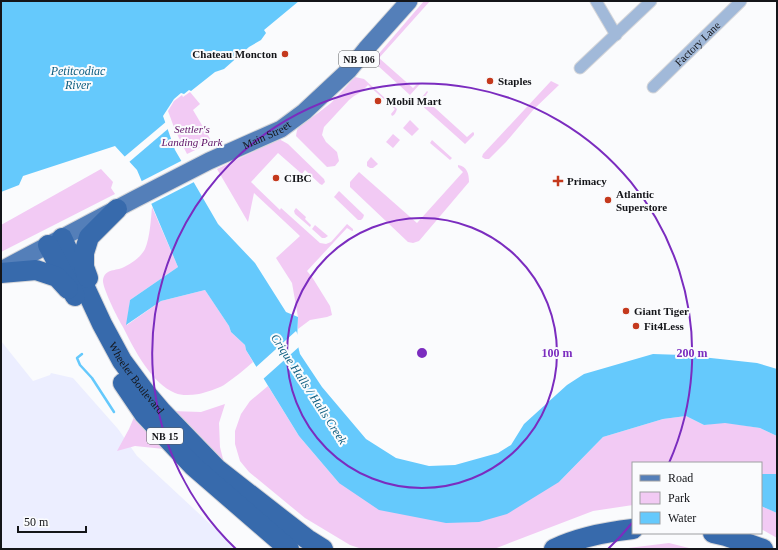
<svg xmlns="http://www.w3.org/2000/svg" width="778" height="550" font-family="'Times New Roman',serif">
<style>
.built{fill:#eceeff}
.green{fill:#f2caf4}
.water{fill:#65c9fc}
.pier{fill:#fafbfd}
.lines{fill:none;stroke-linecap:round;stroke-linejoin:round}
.stream{stroke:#65c9fc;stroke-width:2.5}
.street-casing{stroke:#d5d6d9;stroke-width:13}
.primary-casing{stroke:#d5d6d9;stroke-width:19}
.highway-casing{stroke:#d5d6d9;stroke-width:22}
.street{stroke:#a1b9d9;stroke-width:11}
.primary{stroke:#547fb9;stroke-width:17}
.highway{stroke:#376aac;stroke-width:20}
.ring{fill:none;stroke:#7b2cbf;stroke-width:2}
.poi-dot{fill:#c4391d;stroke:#fafbfd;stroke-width:1.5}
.labels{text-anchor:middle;stroke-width:4;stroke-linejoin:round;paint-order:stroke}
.shield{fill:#fafbfd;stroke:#595a5d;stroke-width:1}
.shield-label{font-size:10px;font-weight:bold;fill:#141519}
.street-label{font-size:11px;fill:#141519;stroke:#fafbfd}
.poi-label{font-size:11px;font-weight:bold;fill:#141519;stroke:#fafbfd;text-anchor:start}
.park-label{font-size:11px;font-style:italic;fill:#5f1266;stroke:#fafbfd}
.water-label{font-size:12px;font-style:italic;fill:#0e5e80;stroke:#fafbfd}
.centre{fill:#7b2cbf;stroke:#fafbfd;stroke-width:2}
.ring-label{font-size:12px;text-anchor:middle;font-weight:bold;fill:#7b2cbf;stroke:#fafbfd;stroke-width:4;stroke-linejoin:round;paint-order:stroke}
</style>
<rect width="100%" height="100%" fill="#fafbfd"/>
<polygon class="built" points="1,341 33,381 50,375 51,373 73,378 118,429 137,456 237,549 1,549"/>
<g class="green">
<polygon points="424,1 430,1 379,58 413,88 418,83 420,84 410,95 376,64 375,61 376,57"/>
<path d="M355 77 364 79 397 109C396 112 395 115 392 116L391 114 395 109 368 85 361 92 354 96 349 100 324 127 322 135 326 142 337 152 339 161 335 166 327 167 296 136 297 130 301 125 318 113 331 103Z"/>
<polygon points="551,81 559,85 534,109 506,142 489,159 485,159 482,157 483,154"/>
<polygon points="427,91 428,92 424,98 467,137 473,132 474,133 474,135 465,144 418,102"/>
<polygon points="190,92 200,104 193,110 212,142 187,154 175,130 168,111 174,101 182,95 183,97"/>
<polygon points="410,120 419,129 412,136 403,128"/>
<polygon points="393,134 400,140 393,148 386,142"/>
<polygon points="279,139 288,144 324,179 325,182 322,185 320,184 305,170 302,174 278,153 251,182 280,210 281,208 320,243 326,244 331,242 347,224 353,229 353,231 352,231 347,228 307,271 312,277 330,306 332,315 327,317 310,320 298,329 298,317 292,283 276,258 300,236 254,193 248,222 217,169"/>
<polygon points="432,140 452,158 450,160 430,143"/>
<polygon points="371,157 378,164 373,168 370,168 367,166 367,162"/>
<path d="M458 165C467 166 469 174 469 182L419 241 413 243 408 242 350 187V182L359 172 417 223 463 172 458 167Z"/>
<polygon points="101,169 113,182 111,188 115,194 1,252 1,225"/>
<polygon points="339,191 364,215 363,218 361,220 358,220 334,197"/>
<path d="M152 207 178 267 130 300 127 325 161 301 205 290 229 326 231 332 245 345 246 350 253 362C244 370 234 378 224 385 217 389 207 392 199 394 191 395 182 396 175 393 151 383 134 349 123 327 118 319 102 287 103 280 105 269 114 271 122 268 131 264 141 257 145 249 150 238 151 218 152 207Z"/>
<polygon points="296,208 306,217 305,219 311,225 310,227 295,214 294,211"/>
<polygon points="315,225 328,236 325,238 322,238 312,229"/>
<polygon points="268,386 299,436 339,483 559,482 603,437 663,419 686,416 704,425 724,422 760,428 777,436 777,474 761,474 761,463 633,463 633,505 593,511 507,544 494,549 362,549 350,545 305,518 249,472 240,461 235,444 235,431 241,414 250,401"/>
<polygon points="225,404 219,423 220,447 224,463 171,411 201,412"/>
<polygon points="135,415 164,449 135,446 117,451 129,429"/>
<polygon points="761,506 777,513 777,538 761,529"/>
<polygon points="669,543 693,549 666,549 667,548 663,548 663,549 620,549"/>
</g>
<g class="water">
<polygon points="1,1 299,1 264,30 266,33 261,40 249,47 224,69 215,72 191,91 189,90 184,94 181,93 174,99 163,116 175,150 218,224 255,263 286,312 298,317 297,342 300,354 322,387 366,439 396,458 429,466 455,465 498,453 511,445 524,424 567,385 584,374 653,354 683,355 757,363 777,369 777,436 760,428 725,423 704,425 686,416 663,419 603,437 559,482 507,514 479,522 446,523 379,510 339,483 299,436 246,350 245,345 231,332 229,326 205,290 161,301 126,325 130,300 178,267 137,170 115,146 23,176 19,185 1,192"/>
<polygon points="761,474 777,474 777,513 761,506"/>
</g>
<g class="pier">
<polygon points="167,121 169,128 128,163 123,158"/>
<polygon points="183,160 196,181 149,205 140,182"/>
<polygon points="296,331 299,337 299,342 300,346 262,380 255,368"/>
</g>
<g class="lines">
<polyline class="stream" points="82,354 77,358 80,365 92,378 114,412"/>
<defs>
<g id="street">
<polyline points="596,1 616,35"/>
<polyline points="580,68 651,1"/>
<path id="s1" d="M653 87 741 1"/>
</g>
<g id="primary">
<path id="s2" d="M1 270 135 199 209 161 281 129 304 112 349 70 366 49 409 1"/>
</g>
<g id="highway">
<path id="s3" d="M62 238 102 324 122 361 145 392 162 412 217 469 307 539 323 549"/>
<polyline points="48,245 75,296"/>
<polyline points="1,273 36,270 57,277 68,289"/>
<polyline points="88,278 84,267 84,253 89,237 117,209"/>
<polyline points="123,383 144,414 193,466 289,549"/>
<polyline points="713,533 726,536 763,549"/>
<path d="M554 549C579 537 606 532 633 529"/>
</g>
</defs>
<use href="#street" class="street-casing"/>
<use href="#primary" class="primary-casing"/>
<use href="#highway" class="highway-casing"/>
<use href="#street" class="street"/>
<use href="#primary" class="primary"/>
<use href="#highway" class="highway"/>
</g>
<g class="ring">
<circle cx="422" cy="353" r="135"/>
<path d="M632 523A270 270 0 0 1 608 549M236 549A270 270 0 1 1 669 463"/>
</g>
<g class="poi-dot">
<circle cx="285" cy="54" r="4"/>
<circle cx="490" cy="81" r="4"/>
<circle cx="378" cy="101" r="4"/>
<circle cx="276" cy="178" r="4"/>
<path d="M556 175h4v4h4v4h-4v4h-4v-4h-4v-4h4z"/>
<circle cx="608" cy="200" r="4"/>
<circle cx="626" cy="311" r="4"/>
<circle cx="636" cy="326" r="4"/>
</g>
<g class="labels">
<g class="shield">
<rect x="339" y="51" width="40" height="16" rx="3"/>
<rect x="147" y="428" width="36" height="16" rx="3"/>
</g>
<g class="shield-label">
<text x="359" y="63">NB 106</text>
<text x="165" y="440">NB 15</text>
</g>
<g class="street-label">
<text dy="4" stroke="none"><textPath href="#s1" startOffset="62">Factory Lane</textPath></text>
<text dy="4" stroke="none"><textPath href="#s2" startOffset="298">Main Street</textPath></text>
<text dy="4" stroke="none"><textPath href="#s3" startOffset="159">Wheeler Boulevard</textPath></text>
</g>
<g class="poi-label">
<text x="277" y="58" text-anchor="end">Chateau Moncton</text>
<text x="498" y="85">Staples</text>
<text x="386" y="105">Mobil Mart</text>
<text x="284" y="182">CIBC</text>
<text x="567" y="185">Primacy</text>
<text x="616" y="198">Atlantic<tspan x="616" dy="13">Superstore</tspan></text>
<text x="634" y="315">Giant Tiger</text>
<text x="644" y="330">Fit4Less</text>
</g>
<g class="park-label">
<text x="192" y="133">Settler's<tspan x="192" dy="13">Landing Park</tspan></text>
</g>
<g class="water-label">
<text x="78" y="75">Petitcodiac<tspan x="78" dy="14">River</tspan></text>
<text transform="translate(309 389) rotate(57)" y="4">Crique Halls / Halls Creek</text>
</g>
</g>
<circle cx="422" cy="353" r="6" class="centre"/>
<g class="ring-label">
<text x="557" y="357">100 m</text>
<text x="692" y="357">200 m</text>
</g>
<rect width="778" height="550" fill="none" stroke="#141519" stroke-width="4"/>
<rect x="632" y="462" width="130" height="72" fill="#fafbfd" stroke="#9e9fa2"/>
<rect x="640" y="475" width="20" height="6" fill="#547fb9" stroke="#9e9fa2"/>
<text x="668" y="482" font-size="12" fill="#141519">Road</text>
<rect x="640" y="492" width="20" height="12" fill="#f2caf4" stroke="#9e9fa2"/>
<text x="668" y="502" font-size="12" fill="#141519">Park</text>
<rect x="640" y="512" width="20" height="12" fill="#65c9fc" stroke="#9e9fa2"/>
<text x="668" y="522" font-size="12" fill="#141519">Water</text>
<path d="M18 526v6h68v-6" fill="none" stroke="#141519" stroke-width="2"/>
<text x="24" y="526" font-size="12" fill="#141519" stroke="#fafbfd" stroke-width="3" paint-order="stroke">50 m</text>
</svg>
